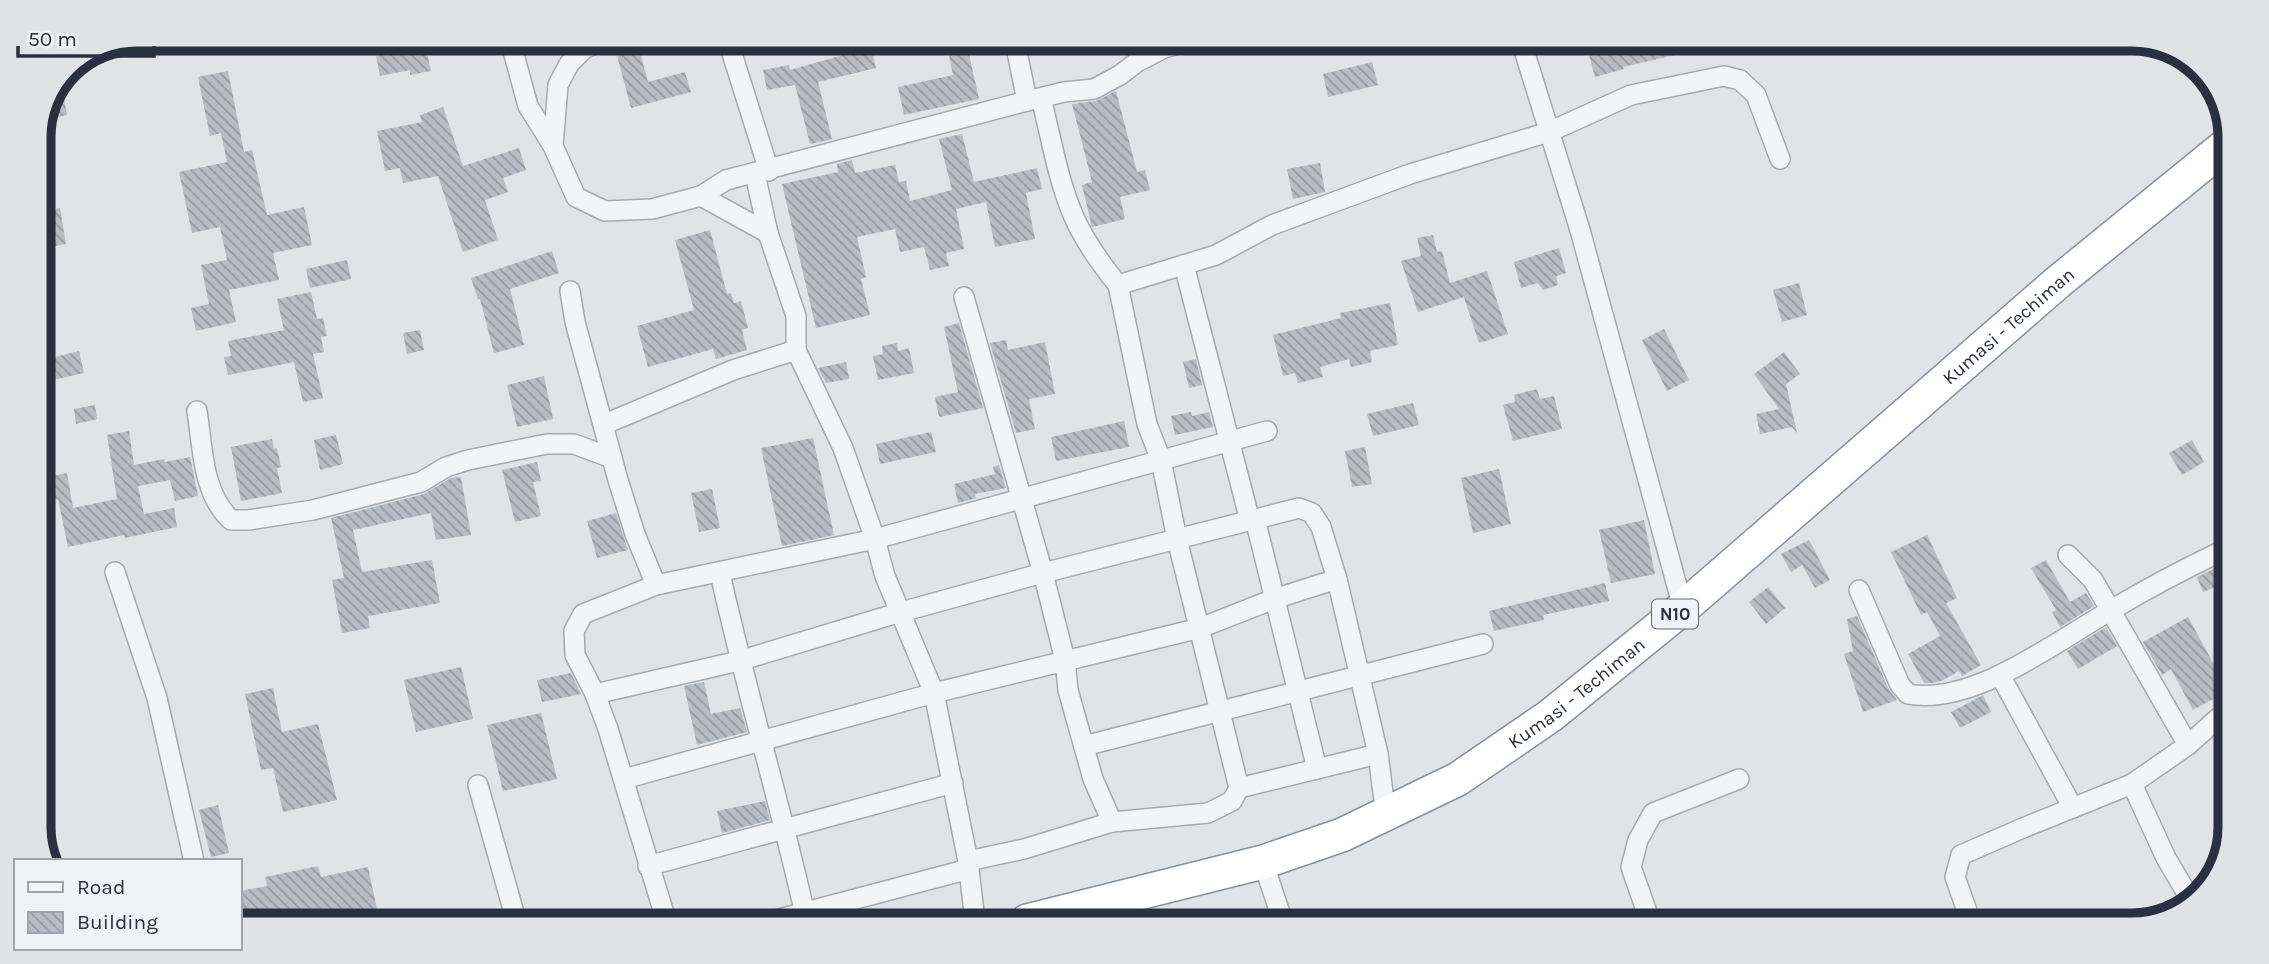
<svg xmlns="http://www.w3.org/2000/svg" width="2269" height="964" font-family="Karla,sans-serif">
<style>
.building{fill:url(#building-back-hatch)}
.lines{fill:none;stroke-linecap:round;stroke-linejoin:round}
.minor-casing{stroke:#a5aab2;stroke-width:22}
.trunk-casing{stroke:#87909f;stroke-width:36}
.minor{stroke:#f2f4f7;stroke-width:19}
.trunk{stroke:#fff;stroke-width:33}
.labels{text-anchor:middle;stroke-width:6;stroke-linejoin:round;paint-order:stroke}
.shield{fill:#eff2f6;stroke:#646a76;stroke-width:2}
.shield-label{font-size:18px;font-weight:bold;fill:#29303f}
.street-label{font-size:19px;fill:#29303f;stroke:#eff2f6}
.rim{fill:none;stroke:#29303f;stroke-width:9}
</style>
<defs>
<pattern id="building-back-hatch" width="6" height="6" patternUnits="userSpaceOnUse" patternTransform="scale(1.75)"><rect width="6" height="6" fill="#b7bcc5"/><path d="M-1 5l2 2M0 0l6 6M5-1l2 2" fill="none" stroke="#9599a1"/></pattern>
</defs>
<rect width="100%" height="100%" fill="#e0e3e8"/>
<g class="building">
<polygon points="373,39 424,40 431,71 410,75 410,70 380,76"/>
<polygon points="637,41 648,82 685,72 691,92 631,108 615,48"/>
<polygon points="946,41 966,41 979,99 904,115 898,87 953,75"/>
<polygon points="1586,44 1696,44 1696,50 1623,67 1624,69 1595,77"/>
<polygon points="871,47 876,68 818,82 832,139 810,144 795,85 767,90 763,70 789,65 790,70"/>
<polygon points="1372,62 1378,85 1328,97 1323,74"/>
<polygon points="228,71 244,152 252,150 267,215 304,207 312,245 273,253 279,280 229,290 236,322 196,331 191,308 209,304 201,265 227,260 220,227 192,233 179,172 227,162 221,133 210,136 198,77"/>
<polygon points="61,82 67,115 44,120 53,99"/>
<polygon points="1116,91 1137,172 1145,170 1150,190 1120,197 1125,219 1092,227 1082,185 1092,182 1072,104 1096,101"/>
<polygon points="443,107 463,166 519,148 526,170 503,178 508,192 485,200 498,240 463,252 438,176 403,183 400,168 385,171 377,131 422,122 420,115"/>
<polygon points="962,134 974,182 1037,168 1042,189 1026,193 1035,239 995,247 986,202 956,209 964,249 946,253 949,266 930,270 924,247 900,252 895,229 857,237 866,277 861,279 870,315 816,328 782,184 838,172 837,164 852,160 855,173 895,165 899,182 906,181 910,201 952,190 939,139"/>
<polygon points="1320,163 1325,192 1293,199 1287,169"/>
<polygon points="60,208 66,244 45,248 39,212"/>
<polygon points="710,230 727,294 731,293 734,303 741,301 748,328 742,330 747,350 716,359 713,349 648,367 637,326 694,310 675,240"/>
<polygon points="1433,235 1437,252 1442,251 1450,283 1487,271 1508,334 1479,343 1464,297 1418,312 1401,261 1421,256 1417,238"/>
<polygon points="1559,248 1566,273 1556,276 1558,285 1543,290 1538,283 1521,288 1514,262"/>
<polygon points="552,251 559,273 510,289 524,345 494,353 480,299 478,299 471,278"/>
<polygon points="347,260 351,279 310,288 306,269"/>
<polygon points="1799,283 1807,315 1782,322 1773,290"/>
<polygon points="311,292 317,319 323,318 327,336 321,337 324,352 313,354 323,398 303,402 294,362 228,375 224,357 231,356 228,341 284,330 277,299"/>
<polygon points="1390,303 1398,345 1370,351 1372,362 1351,367 1349,359 1320,367 1323,377 1298,383 1295,373 1283,376 1273,335 1341,318 1340,313"/>
<polygon points="959,323 983,408 939,417 935,397 958,392 944,327"/>
<polygon points="1664,329 1689,380 1667,391 1642,340"/>
<polygon points="420,330 424,350 407,354 403,333"/>
<polygon points="1006,340 1008,350 1045,342 1055,394 1029,399 1035,429 1016,433 990,343"/>
<polygon points="897,343 898,351 909,348 914,373 878,380 873,356 883,354 882,346"/>
<polygon points="79,351 84,373 39,383 39,361"/>
<polygon points="1784,352 1800,374 1786,384 1797,433 1792,427 1760,434 1756,414 1779,409 1754,374"/>
<polygon points="1196,359 1202,385 1189,388 1183,362"/>
<polygon points="846,362 849,379 826,383 818,368"/>
<polygon points="544,376 553,419 517,427 507,385"/>
<polygon points="1537,389 1540,399 1554,396 1562,429 1513,441 1503,405 1515,402 1514,395"/>
<polygon points="1413,403 1419,425 1373,436 1367,414"/>
<polygon points="95,405 97,419 76,424 74,409"/>
<polygon points="1191,412 1192,416 1209,412 1213,427 1175,435 1171,416"/>
<polygon points="1124,421 1129,447 1056,461 1051,437"/>
<polygon points="129,431 134,465 164,459 165,462 190,457 198,496 175,501 170,480 138,486 144,514 174,508 177,527 125,538 124,535 68,547 58,499 43,502 39,479 67,473 73,508 117,499 107,435"/>
<polygon points="931,432 936,452 880,464 876,444"/>
<polygon points="336,435 343,464 320,470 314,440"/>
<polygon points="813,438 834,535 782,546 761,448"/>
<polygon points="272,439 274,449 277,448 281,467 277,468 282,493 241,501 231,447"/>
<polygon points="2192,440 2204,462 2182,475 2169,453"/>
<polygon points="1365,447 1372,484 1352,487 1345,451"/>
<polygon points="537,462 541,481 533,482 541,516 515,522 502,470"/>
<polygon points="999,465 1006,488 975,494 976,498 958,503 954,484 995,474 993,467"/>
<polygon points="1499,469 1511,524 1473,533 1461,478"/>
<polygon points="461,477 471,535 436,540 431,513 353,530 362,572 432,560 440,603 368,616 370,628 342,633 332,580 344,578 331,518 424,494 451,478"/>
<polygon points="712,489 720,528 699,532 691,493"/>
<polygon points="616,513 628,550 597,558 587,521"/>
<polygon points="1644,520 1655,574 1611,583 1599,530"/>
<polygon points="1927,535 1957,598 1946,603 1981,665 1962,676 1959,671 1941,681 1932,683 1924,683 1908,654 1940,636 1927,612 1921,615 1891,552"/>
<polygon points="1809,540 1830,580 1815,588 1802,565 1791,572 1781,554"/>
<polygon points="2046,560 2070,602 2086,593 2094,606 2060,627 2052,612 2056,610 2031,568"/>
<polygon points="2226,563 2226,583 2203,592 2197,577"/>
<polygon points="1605,583 1609,601 1543,615 1544,620 1494,631 1489,611"/>
<polygon points="1768,587 1785,608 1766,624 1749,602"/>
<polygon points="1857,616 1889,690 1897,700 1863,712 1844,654 1853,651 1847,619"/>
<polygon points="2188,617 2224,683 2215,688 2219,696 2193,710 2171,669 2162,675 2143,642"/>
<polygon points="2106,627 2117,646 2078,669 2067,651"/>
<polygon points="461,667 473,719 416,732 404,680"/>
<polygon points="571,673 581,694 542,702 537,680"/>
<polygon points="704,682 711,714 740,708 747,732 697,745 684,686"/>
<polygon points="273,688 282,732 318,724 337,800 283,812 273,768 261,770 245,694"/>
<polygon points="1983,695 1991,712 1960,728 1951,712"/>
<polygon points="541,713 557,779 503,791 487,725"/>
<polygon points="765,801 770,820 722,833 717,811"/>
<polygon points="218,805 229,853 211,857 199,810"/>
<polygon points="318,866 321,877 368,867 379,919 246,919 245,910 240,911 240,891 267,886 265,877"/>
</g>
<g class="lines">
<defs>
<g id="minor">
<polyline points="510,40 528,106 553,146"/>
<polyline points="606,40 585,48 569,64 558,85 553,146 576,197 605,211 652,209 701,196 726,180 1027,101 1064,92 1094,89 1120,75 1137,62 1164,48 1186,42"/>
<polyline points="728,41 769,171"/>
<polyline points="1015,42 1027,101"/>
<polyline points="1522,44 1580,230 1683,608"/>
<path d="M1041 98C1051 137 1058 181 1074 217 1085 242 1101 264 1118 285"/>
<polyline points="755,174 768,233 796,316 796,350 843,448 875,539 885,576 934,693 968,861 975,921"/>
<polyline points="701,196 768,233"/>
<polyline points="1184,265 1250,521"/>
<polyline points="570,291 575,322 618,480 635,534 656,585"/>
<polyline points="964,297 1043,573 1065,660 1068,690 1093,779 1112,822"/>
<path d="M197 411C203 448 202 493 231 520H248L313 510 421 482 446 467 468 460 547 444H574L612 458"/>
<polyline points="605,424 733,370 796,350"/>
<polyline points="1255,519 1317,769"/>
<polyline points="2068,555 2093,580 2188,745"/>
<polyline points="115,572 157,698 194,861"/>
<path d="M720 573C745 687 779 799 805 914"/>
<path d="M1859 590 1900 685 1908 694C1972 706 2054 643 2108 612 2146 589 2186 568 2226 549"/>
<polyline points="2000,675 2073,808"/>
<polyline points="595,694 739,661 901,612 1043,573 1299,508 1312,513 1321,527 1337,579 1378,754 1386,816"/>
<polyline points="1084,746 1483,644"/>
<polyline points="624,779 934,693 1200,628 1274,599 1337,579"/>
<polyline points="2132,784 2166,858 2192,902"/>
<polyline points="478,785 516,920"/>
<polyline points="1239,788 1378,754"/>
<polyline points="968,861 1024,849 1112,822 1208,813 1232,801 1239,788 1177,539 1161,460 1147,424 1118,285 1216,255 1272,225 1410,174 1549,132 1631,95 1724,76 1740,80 1756,95 1780,159"/>
<polyline points="1263,862 1283,922"/>
<polyline points="648,866 953,783"/>
<polyline points="666,920 608,729 595,694 575,655 574,631 583,614 656,585 875,539 1267,431"/>
<polyline points="772,921 969,869"/>
<polyline points="1651,924 1631,867 1638,840 1653,813 1739,779"/>
<polyline points="1972,925 1955,877 1961,855 2023,828 2132,784 2188,745 2225,712"/>
</g>
<g id="trunk">
<path id="s1" d="M1027 921 1263 862 1342 835 1458 779 1550 716 1683 608 2058 282 2230 142"/>
</g>
</defs>
<use href="#minor" class="minor-casing"/>
<use href="#trunk" class="trunk-casing"/>
<use href="#minor" class="minor"/>
<use href="#trunk" class="trunk"/>
</g>
<g class="labels">
<rect class="shield" x="1652" y="599.5" width="46" height="29" rx="5"/>
<g class="shield-label">
<text x="1675" y="620">N10</text>
</g>
<g class="street-label">
<text dy="7" stroke="none"><textPath href="#s1" startOffset="1169">Kumasi - Techiman</textPath></text>
<text dy="7" stroke="none"><textPath href="#s1" startOffset="602">Kumasi - Techiman</textPath></text>
</g>
</g>
<path d="M0 0H2269V964H0ZM137 51H2132A86 86 0 0 1 2218 137V827A86 86 0 0 1 2132 913H137A86 86 0 0 1 51 827V137A86 86 0 0 1 137 51Z" fill="#dfe2e7" fill-rule="evenodd"/>
<path class="rim" d="M137 51H2132A86 86 0 0 1 2218 137V827A86 86 0 0 1 2132 913H137A86 86 0 0 1 51 827V137A86 86 0 0 1 137 51Z"/>
<rect x="14" y="859" width="228" height="91" fill="#eff2f6" stroke="#a0a4ad" stroke-width="2"/>
<rect x="28" y="882" width="35" height="10" fill="#f2f4f7" stroke="#a0a4ad" stroke-width="2"/>
<text x="77" y="894" font-size="21" fill="#29303f">Road</text>
<rect x="28" y="912" width="35" height="21" fill="url(#building-back-hatch)" stroke="#a0a4ad" stroke-width="2"/>
<text x="77" y="929" font-size="21" fill="#29303f">Building</text>
<path d="M18 46v10h136v-10" fill="none" stroke="#29303f" stroke-width="3.5"/>
<text x="28" y="46" font-size="21" fill="#29303f" stroke="#eff2f6" stroke-width="5" paint-order="stroke">50 m</text>
</svg>
